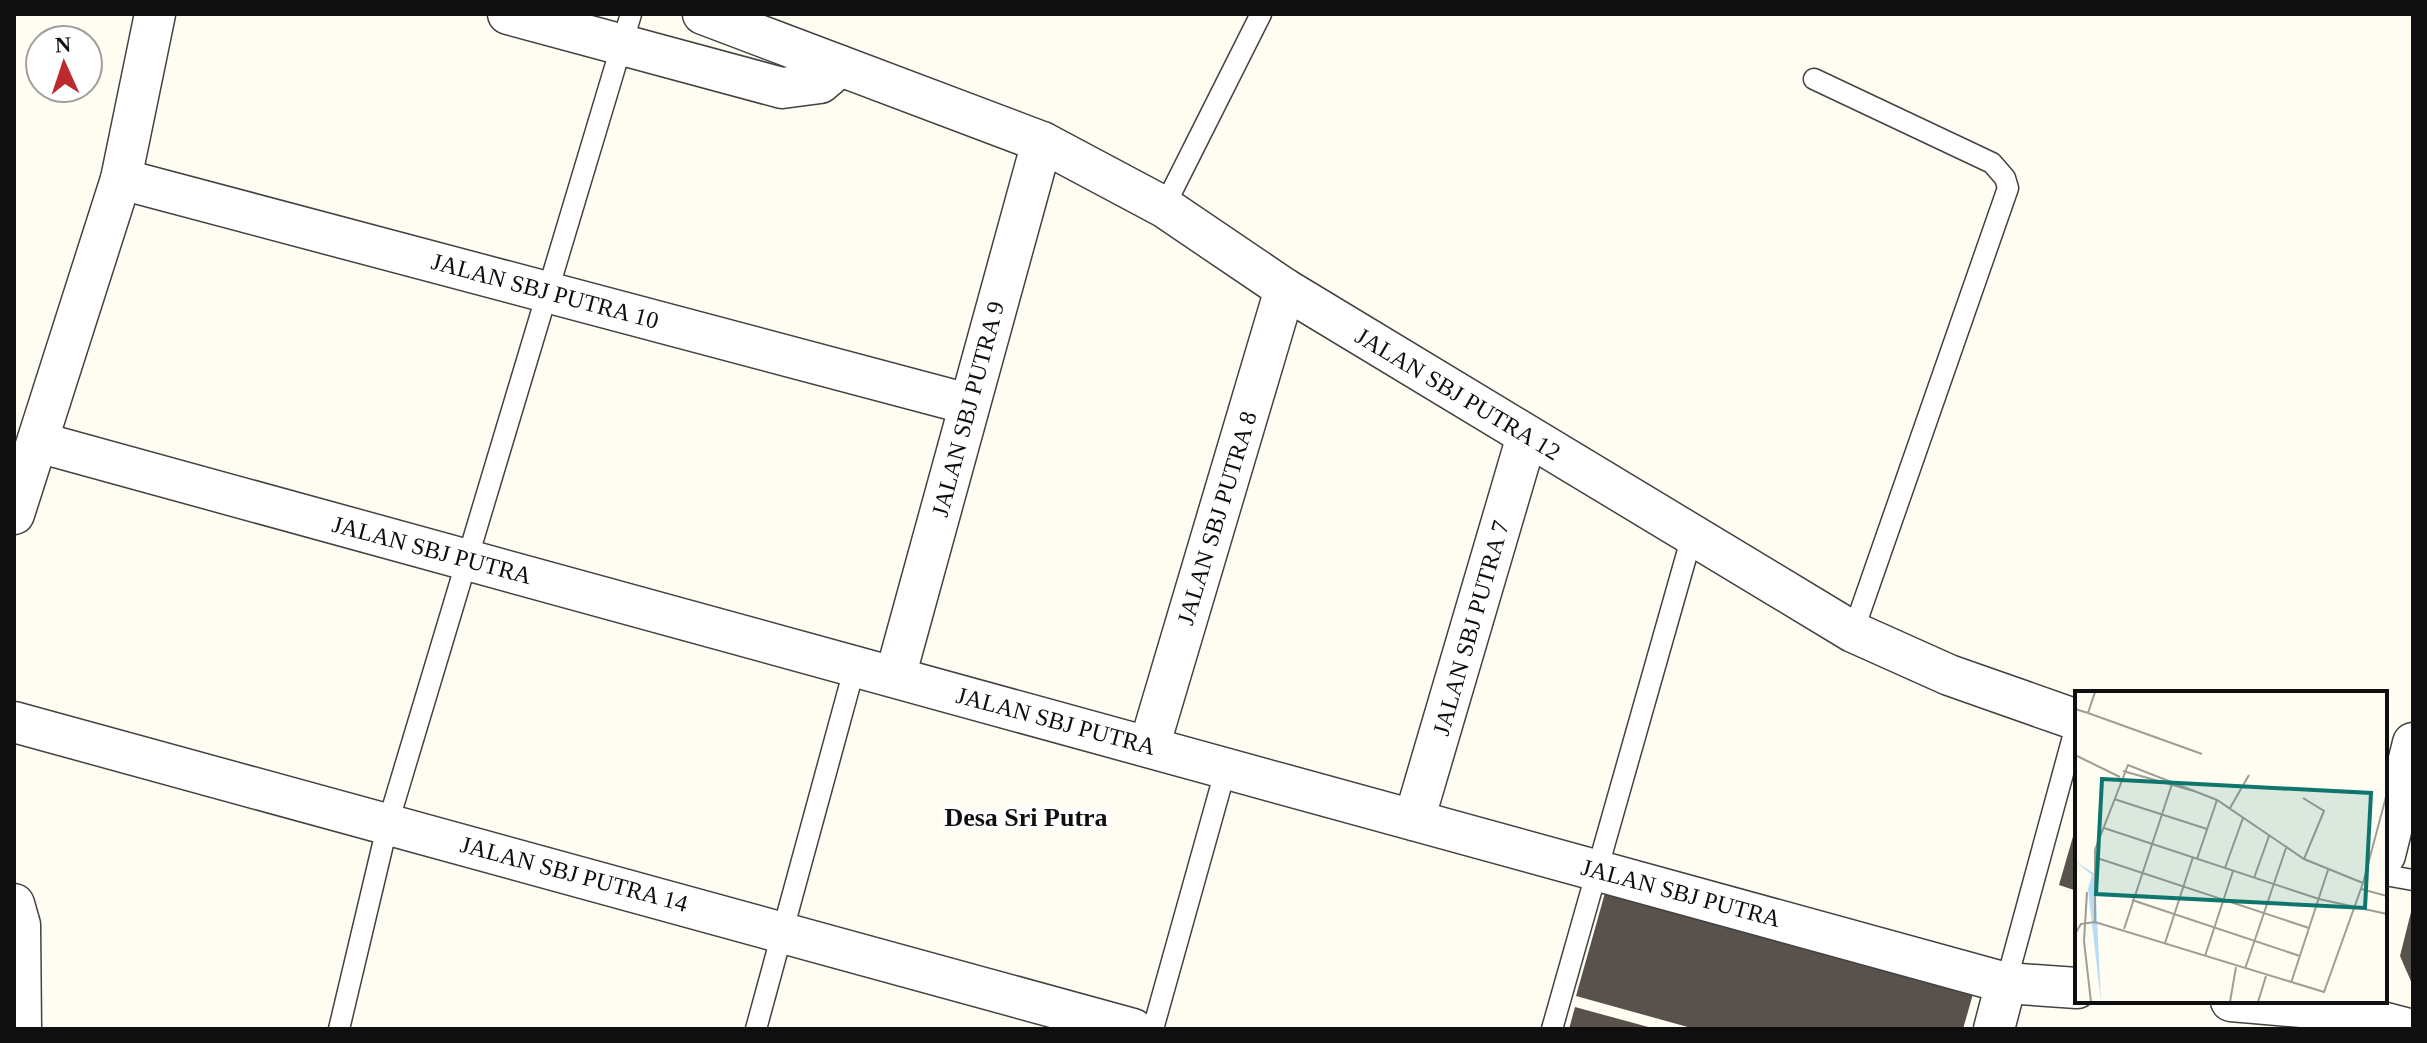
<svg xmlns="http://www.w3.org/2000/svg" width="2427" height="1043" font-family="Georgia,serif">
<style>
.building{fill:#58514c}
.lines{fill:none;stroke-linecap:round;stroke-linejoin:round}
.lane-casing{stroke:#424242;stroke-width:23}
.street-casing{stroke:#424242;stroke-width:43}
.lane{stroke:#fff;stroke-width:20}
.street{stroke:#fff;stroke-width:40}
.labels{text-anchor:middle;stroke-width:8;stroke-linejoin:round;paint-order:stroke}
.street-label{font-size:24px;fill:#0f0f0f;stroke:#fff}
.neighbourhood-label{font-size:26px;font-weight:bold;fill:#0f0f0f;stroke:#fff}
.inset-road{fill:none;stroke:#9f9d97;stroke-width:2}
.view{fill:#0f766e;fill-opacity:0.15;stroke:#0f766e;stroke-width:4}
.inset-edge{fill:none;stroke:#0f0f0f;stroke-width:4}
</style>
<rect width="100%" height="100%" fill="#fffcf2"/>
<g class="building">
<polygon points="2076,826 2077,826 2077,891 2059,885"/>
<polygon points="1605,893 1973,994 1963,1029 1695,1029 1576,996"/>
<polygon points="2412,908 2413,908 2413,986 2400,956"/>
<polygon points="1575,1007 1652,1028 1652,1029 1569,1029"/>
</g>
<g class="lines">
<defs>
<g id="lane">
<polyline points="1814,79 1992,163 2005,178 2008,188 1853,632"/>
<polyline points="1164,207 1261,14"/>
<polyline points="2385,875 2413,880"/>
<polyline points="2006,983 2077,722"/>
<polyline points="339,1029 388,823 631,14"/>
<polyline points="756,1029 855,666"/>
<polyline points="1153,1029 1226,768"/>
<polyline points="1552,1029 1692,536"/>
</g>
<g id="street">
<polyline points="508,14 782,88 820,83 840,66"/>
<polyline points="703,14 1042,142 1164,207 1285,289 1853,632 1949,675 2077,720"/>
<polyline points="121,179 968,404"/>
<polyline points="38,442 2006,983 2077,988"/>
<polyline points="14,514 121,179 155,14"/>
<polyline points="895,677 1042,142"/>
<polyline points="14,722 1133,1029"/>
<polyline points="1149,747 1285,289"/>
<polyline points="1414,820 1527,436"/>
<polyline points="2385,855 2413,743"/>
<polyline points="14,904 20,925 21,1029"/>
<polyline points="2231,1001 2336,1010 2409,1029"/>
<polyline points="1994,1029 2006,983"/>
</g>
</defs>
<use href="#lane" class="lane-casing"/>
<use href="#street" class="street-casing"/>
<use href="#lane" class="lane"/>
<use href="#street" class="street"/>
</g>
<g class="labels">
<g class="street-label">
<text transform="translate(545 291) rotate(15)" y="8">JALAN SBJ PUTRA 10</text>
<text transform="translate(1458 394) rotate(31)" y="8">JALAN SBJ PUTRA 12</text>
<text transform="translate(968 409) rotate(-75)" y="8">JALAN SBJ PUTRA 9</text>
<text transform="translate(1217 518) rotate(-73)" y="8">JALAN SBJ PUTRA 8</text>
<text transform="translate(432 550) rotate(15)" y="8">JALAN SBJ PUTRA</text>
<text transform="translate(1471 628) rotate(-74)" y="8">JALAN SBJ PUTRA 7</text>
<text transform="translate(1056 721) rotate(15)" y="8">JALAN SBJ PUTRA</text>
<text transform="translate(574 874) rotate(15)" y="8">JALAN SBJ PUTRA 14</text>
<text transform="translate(1681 893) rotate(15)" y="8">JALAN SBJ PUTRA</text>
</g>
<g class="neighbourhood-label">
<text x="1026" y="826">Desa Sri Putra</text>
</g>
</g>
<g transform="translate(2075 691)">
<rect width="312" height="312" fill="#fffcf2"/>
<path d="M0 170 20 183 26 311 13 198 17 184Z" fill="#b7dcf5"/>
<path class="inset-road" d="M0 18 13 22 20 1M13 22 127 63M0 64 45 86M48 80 119 100M228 107 249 120 229 168M39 108 132 138M155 117 174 84M29 137 244 208 312 223M19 166 234 237M122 168 142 109M150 177 168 127M179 187 194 145M286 198 312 205M12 201 9 250 16 311M57 209 225 265M20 231V159L53 74 142 109 229 168 288 192M49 238 98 90M0 243 6 233 20 231 249 301 288 192 312 102M90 252 118 166M130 265 158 180M170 278 211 157M216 292 253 179M155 311 161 276M183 311 191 285"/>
<path class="view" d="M27 88 296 102 290 217 21 203Z"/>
<rect width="312" height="312" class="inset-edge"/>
</g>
<rect width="2427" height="1043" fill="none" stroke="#0f0f0f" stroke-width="32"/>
<g transform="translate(64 64) rotate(357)"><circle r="38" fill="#ffffff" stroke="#9f9f9f" stroke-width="2"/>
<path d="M0-6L14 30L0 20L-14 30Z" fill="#bc2a2d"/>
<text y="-12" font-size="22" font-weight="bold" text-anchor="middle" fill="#0f0f0f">N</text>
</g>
</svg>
